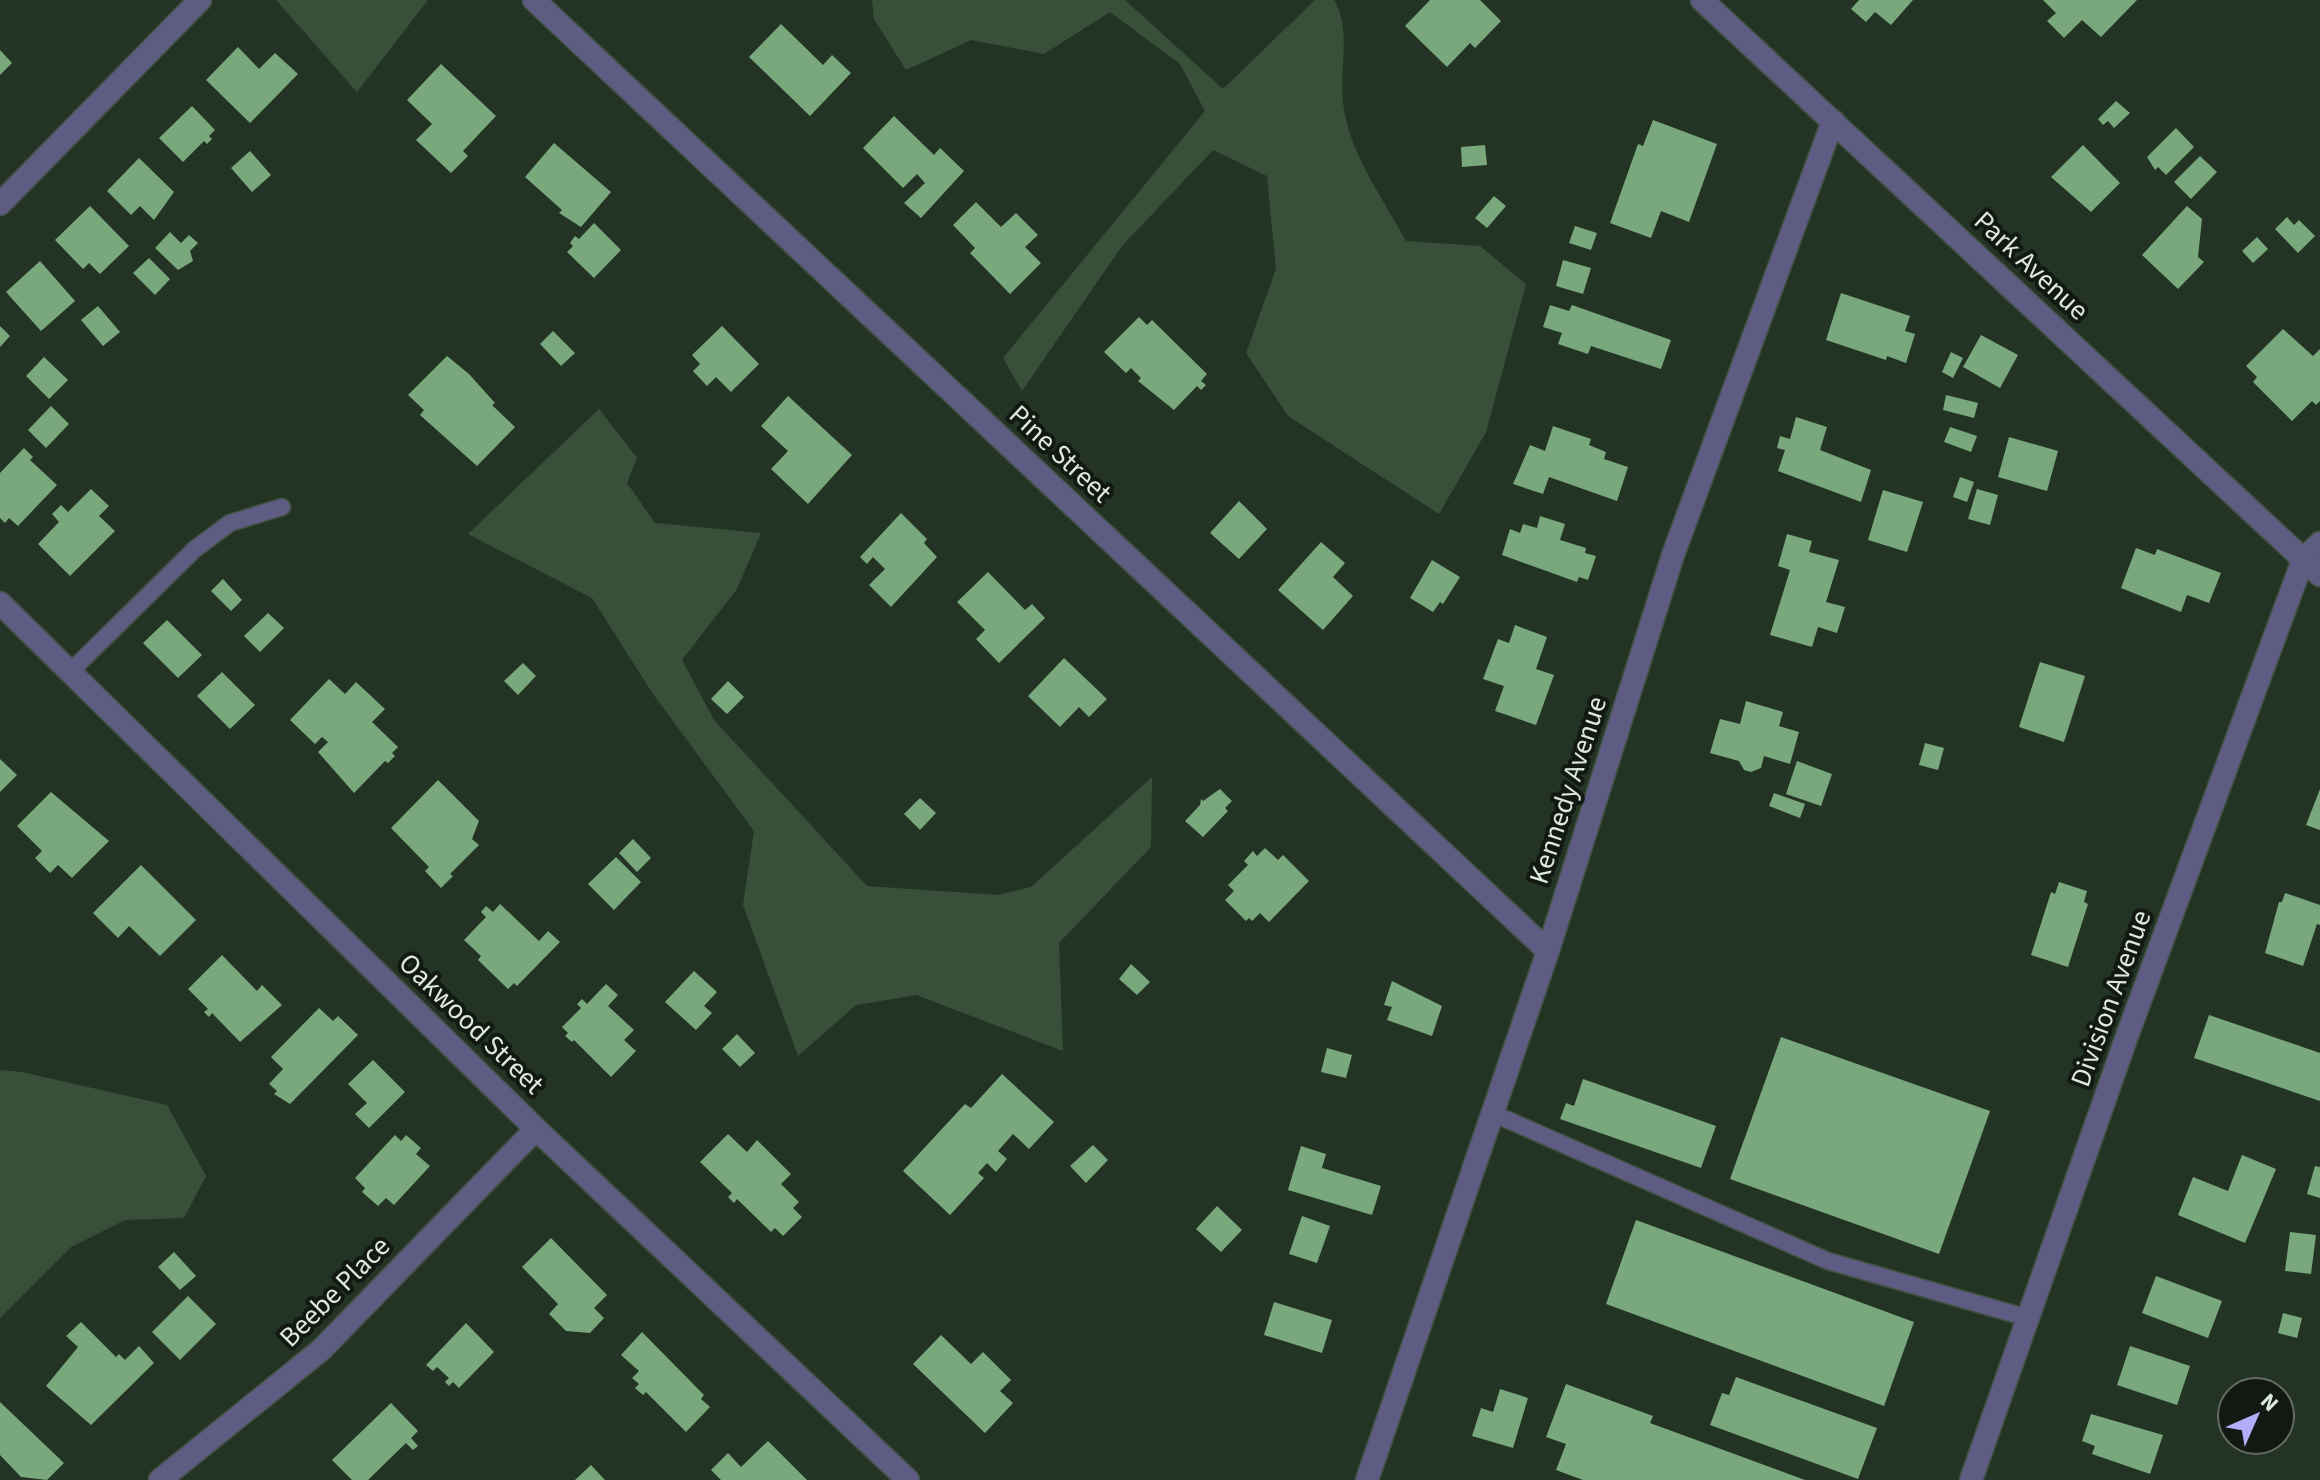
<svg xmlns="http://www.w3.org/2000/svg" width="2320" height="1480" font-family="'Source Sans 3',sans-serif">
<style>
.green{fill:#385039}
.building{fill:#7aa87d}
.lines{fill:none;stroke-linecap:round;stroke-linejoin:round}
.service-casing{stroke:#415142;stroke-width:19}
.minor-casing{stroke:#415142;stroke-width:25}
.service{stroke:#5e5c83;stroke-width:16}
.minor{stroke:#5e5c83;stroke-width:22}
.labels{text-anchor:middle;stroke-width:8;stroke-linejoin:round;paint-order:stroke}
.street-label{font-size:28px;fill:#dee9de;stroke:#121912}
</style>
<rect width="100%" height="100%" fill="#233424"/>
<g class="green">
<polygon points="276,0 428,0 357,92"/>
<path d="M872 0H1125L1223 89 1315 0H1334C1352 30 1339 69 1343 102 1348 152 1383 198 1406 241L1480 246 1526 284 1486 432 1439 514 1288 416 1246 353 1276 269 1267 176 1213 150 1122 246 1022 391 1003 358 1205 111 1180 64 1110 12 1044 54 971 40 906 70 874 19Z"/>
<polygon points="599,409 637,458 627,483 655,523 761,533 737,589 682,660 714,720 867,886 998,895 1031,887 1152,777 1151,847 1059,943 1063,1051 916,995 856,1005 798,1056 743,905 754,831 653,694 592,598 468,534"/>
<polygon points="0,1070 22,1072 167,1105 206,1176 184,1218 125,1220 71,1247 0,1318"/>
</g>
<g class="building">
<polygon points="1430,0 1480,0 1501,21 1475,48 1470,43 1447,67 1405,26"/>
<polygon points="1859,0 1913,0 1891,25 1875,12 1866,22 1851,9"/>
<polygon points="2043,0 2137,0 2101,37 2082,20 2064,38 2047,21 2056,13"/>
<polygon points="781,24 823,65 832,55 851,73 810,116 749,57"/>
<polygon points="238,47 259,69 275,53 298,74 250,123 206,80"/>
<polygon points="0,50 12,63 0,75"/>
<polygon points="441,64 496,116 463,151 468,156 451,173 416,140 432,124 407,100"/>
<polygon points="2116,101 2130,113 2114,128 2108,121 2103,125 2098,119"/>
<polygon points="192,106 215,130 209,136 212,139 207,144 204,141 183,162 159,138"/>
<polygon points="894,116 934,155 940,148 964,171 921,218 904,203 925,183 917,174 903,188 863,148"/>
<polygon points="1653,120 1717,144 1689,222 1661,211 1651,238 1610,223 1638,144 1643,146"/>
<polygon points="2176,128 2194,147 2166,175 2158,167 2155,170 2147,157"/>
<polygon points="554,143 611,192 581,227 559,213 562,210 525,177"/>
<polygon points="1485,145 1487,165 1462,167 1461,147"/>
<polygon points="2083,145 2120,183 2091,212 2051,177"/>
<polygon points="250,151 271,175 252,192 231,168"/>
<polygon points="2200,156 2217,172 2191,199 2174,182"/>
<polygon points="139,158 174,192 154,220 140,206 131,215 107,191"/>
<polygon points="1494,196 1506,206 1487,228 1475,218"/>
<polygon points="976,202 1001,227 1016,213 1038,235 1025,247 1041,263 1010,294 970,253 975,248 953,225"/>
<polygon points="90,206 129,246 100,274 89,263 83,269 55,240"/>
<polygon points="2187,206 2202,219 2198,257 2204,262 2178,289 2142,255"/>
<polygon points="2287,217 2294,225 2299,220 2315,236 2298,253 2275,229"/>
<polygon points="594,223 621,250 594,278 567,252 573,246 570,243 575,236 579,239"/>
<polygon points="1575,226 1597,233 1591,250 1569,243"/>
<polygon points="170,232 181,243 189,235 198,243 190,251 193,261 178,270 155,248"/>
<polygon points="2257,237 2268,249 2253,263 2242,251"/>
<polygon points="149,258 170,279 155,295 133,273"/>
<polygon points="1563,260 1591,268 1583,294 1556,286"/>
<polygon points="40,261 75,301 41,331 6,292"/>
<polygon points="1841,293 1910,316 1905,331 1915,334 1906,363 1887,356 1886,360 1826,340"/>
<polygon points="1550,305 1569,311 1572,305 1671,340 1661,369 1591,346 1588,354 1558,344 1562,333 1543,327"/>
<polygon points="98,306 120,332 103,346 81,320"/>
<polygon points="1139,317 1147,325 1152,320 1207,374 1201,381 1206,385 1201,390 1197,386 1174,410 1138,381 1141,378 1131,368 1126,373 1104,352"/>
<polygon points="0,326 10,336 0,347"/>
<polygon points="722,326 759,364 731,392 716,377 707,386 693,371 700,364 692,355"/>
<polygon points="2283,329 2313,356 2320,349 2320,401 2316,405 2312,401 2292,421 2253,382 2257,377 2246,366"/>
<polygon points="553,331 575,353 561,366 540,344"/>
<polygon points="1981,335 2018,355 2000,388 1963,367"/>
<polygon points="1951,352 1963,358 1953,378 1942,372"/>
<polygon points="447,356 469,374 495,403 492,405 515,427 477,466 420,415 424,410 408,395"/>
<polygon points="44,357 68,380 49,399 26,376"/>
<polygon points="1946,395 1978,403 1974,418 1943,410"/>
<polygon points="788,396 852,455 808,504 771,469 788,451 761,426"/>
<polygon points="51,406 69,424 46,448 28,430"/>
<polygon points="1796,417 1827,427 1820,450 1871,470 1861,502 1778,471 1785,450 1777,448 1780,436 1790,439"/>
<polygon points="1553,426 1591,439 1589,445 1606,452 1604,459 1628,467 1617,501 1549,477 1543,494 1513,484 1530,445 1545,451"/>
<polygon points="1950,427 1977,436 1971,452 1944,442"/>
<polygon points="2009,437 2058,451 2047,491 1998,477"/>
<polygon points="24,448 33,457 30,460 57,485 18,526 9,518 5,523 0,518 0,473"/>
<polygon points="1960,477 1974,482 1967,502 1953,497"/>
<polygon points="91,489 109,506 99,516 115,531 70,576 38,544 59,522 52,514 61,505 68,512"/>
<polygon points="1977,489 1998,495 1990,525 1968,519"/>
<polygon points="1883,490 1923,502 1907,552 1868,540"/>
<polygon points="1239,501 1267,529 1239,559 1210,533"/>
<polygon points="901,513 927,539 924,543 937,557 891,607 869,585 885,569 873,557 867,564 860,557"/>
<polygon points="1540,516 1565,524 1560,540 1586,548 1585,553 1596,556 1588,580 1579,577 1577,582 1502,555 1510,529 1520,533 1523,524 1537,528"/>
<polygon points="1787,534 1812,541 1809,552 1839,560 1826,602 1845,607 1837,633 1818,627 1812,647 1770,635 1790,570 1778,566"/>
<polygon points="1321,542 1345,563 1333,577 1353,596 1323,630 1278,590"/>
<polygon points="2136,548 2155,555 2157,549 2221,573 2209,603 2187,595 2181,612 2121,588"/>
<polygon points="1432,560 1460,577 1443,604 1440,602 1433,612 1410,598"/>
<polygon points="988,572 1025,610 1032,604 1045,618 999,663 976,639 985,630 957,602"/>
<polygon points="223,579 242,600 231,611 211,591"/>
<polygon points="268,613 284,628 260,652 244,636"/>
<polygon points="167,620 202,655 178,678 143,643"/>
<polygon points="1515,625 1547,637 1536,669 1554,675 1536,725 1495,711 1504,686 1483,679 1498,639 1509,643"/>
<polygon points="1064,658 1107,699 1089,717 1079,707 1060,727 1028,696"/>
<polygon points="2040,662 2085,676 2064,742 2019,727"/>
<polygon points="523,663 536,676 518,695 504,681"/>
<polygon points="222,672 255,705 230,729 197,696"/>
<polygon points="329,679 345,694 356,682 385,709 372,722 398,747 392,753 395,756 388,763 385,761 354,793 318,752 328,742 322,737 315,744 290,720"/>
<polygon points="728,681 744,697 727,714 711,699"/>
<polygon points="1746,701 1783,712 1779,726 1799,732 1790,764 1764,756 1761,768 1751,772 1744,770 1739,761 1710,753 1720,719 1740,724"/>
<polygon points="1925,743 1944,748 1938,770 1919,765"/>
<polygon points="0,759 17,775 0,792"/>
<polygon points="1797,761 1832,774 1821,806 1786,794"/>
<polygon points="438,780 479,821 472,839 479,845 450,874 453,876 441,888 425,871 429,867 391,828"/>
<polygon points="1220,789 1232,801 1225,808 1228,811 1203,837 1185,821 1200,805 1201,799 1203,801"/>
<polygon points="2320,789 2320,830 2306,825"/>
<polygon points="51,792 109,841 72,878 58,865 50,873 35,858 42,851 17,826"/>
<polygon points="1774,793 1805,804 1800,818 1769,806"/>
<polygon points="920,798 936,813 920,830 904,814"/>
<polygon points="633,839 651,858 637,872 619,853"/>
<polygon points="1265,848 1278,860 1283,855 1309,881 1269,922 1260,913 1252,921 1249,918 1246,921 1225,900 1234,891 1228,885 1248,865 1244,861 1253,851 1257,856"/>
<polygon points="616,857 641,882 614,910 588,884"/>
<polygon points="141,865 196,920 160,956 129,926 118,938 93,913"/>
<polygon points="2059,882 2087,891 2084,902 2088,904 2068,967 2031,955 2051,892 2055,894"/>
<polygon points="2285,893 2320,905 2320,925 2317,924 2303,966 2265,953 2279,902 2282,902"/>
<polygon points="500,904 539,941 548,931 560,942 517,986 514,983 508,989 478,960 481,956 464,940 486,917 481,912 486,906 493,912"/>
<polygon points="222,955 257,991 262,985 282,1005 240,1042 212,1013 209,1017 204,1012 208,1009 188,989"/>
<polygon points="1131,964 1150,982 1137,995 1119,979"/>
<polygon points="694,971 717,992 704,1006 712,1013 696,1030 665,1002"/>
<polygon points="1392,981 1442,1006 1432,1036 1387,1020 1392,1007 1384,1005"/>
<polygon points="606,984 618,995 608,1006 634,1030 624,1040 636,1051 611,1077 574,1040 572,1042 565,1036 568,1033 562,1027 581,1008 577,1004 582,999 587,1004"/>
<polygon points="319,1008 333,1021 338,1016 358,1035 290,1104 274,1094 277,1091 269,1084 283,1069 271,1057"/>
<polygon points="2209,1015 2320,1053 2320,1101 2194,1058"/>
<polygon points="737,1034 755,1053 740,1067 722,1049"/>
<polygon points="1781,1037 1990,1111 1939,1254 1730,1179"/>
<polygon points="1327,1048 1352,1055 1346,1078 1321,1072"/>
<polygon points="373,1060 405,1092 369,1128 355,1114 367,1103 348,1084"/>
<polygon points="1002,1074 1054,1122 1029,1149 1013,1134 998,1151 1007,1159 996,1172 987,1163 978,1173 984,1178 950,1215 903,1171 965,1104 971,1108"/>
<polygon points="1583,1079 1716,1126 1701,1168 1560,1119 1566,1103 1574,1106"/>
<polygon points="728,1134 747,1152 757,1140 791,1174 781,1184 799,1202 793,1208 802,1217 783,1236 775,1228 771,1232 737,1199 734,1203 728,1197 732,1193 700,1162"/>
<polygon points="395,1135 401,1141 406,1135 421,1148 416,1154 430,1166 394,1205 386,1198 378,1206 362,1192 365,1188 355,1178"/>
<polygon points="1093,1145 1108,1160 1086,1183 1070,1166"/>
<polygon points="1301,1146 1326,1154 1322,1168 1381,1186 1372,1215 1288,1190"/>
<polygon points="2242,1155 2276,1169 2245,1243 2178,1215 2193,1177 2228,1191"/>
<polygon points="2315,1166 2320,1167 2320,1198 2307,1194"/>
<polygon points="1217,1206 1242,1230 1221,1252 1196,1229"/>
<polygon points="1302,1216 1330,1226 1317,1263 1289,1254"/>
<polygon points="1636,1220 1914,1322 1884,1406 1606,1304"/>
<polygon points="2290,1232 2316,1235 2311,1274 2285,1271"/>
<polygon points="551,1238 607,1295 594,1308 604,1318 590,1333 566,1331 549,1314 558,1304 522,1267"/>
<polygon points="174,1252 196,1276 180,1290 158,1267"/>
<polygon points="2156,1276 2222,1301 2208,1338 2142,1313"/>
<polygon points="188,1296 216,1324 180,1360 152,1332"/>
<polygon points="1274,1302 1332,1320 1322,1353 1264,1335"/>
<polygon points="2283,1313 2302,1318 2297,1338 2278,1333"/>
<polygon points="81,1322 116,1357 119,1354 125,1360 139,1346 154,1363 91,1425 46,1386 78,1347 66,1336"/>
<polygon points="466,1323 494,1352 459,1388 453,1382 449,1386 445,1382 449,1378 437,1367 433,1371 426,1365"/>
<polygon points="642,1332 704,1395 701,1399 710,1407 686,1432 646,1392 643,1395 635,1388 639,1384 632,1378 639,1371 621,1355"/>
<polygon points="941,1335 971,1364 983,1352 1011,1380 1000,1391 1013,1403 985,1433 913,1364"/>
<polygon points="2130,1346 2190,1366 2177,1405 2117,1385"/>
<polygon points="1736,1377 1877,1428 1858,1479 1710,1425 1722,1393 1729,1395"/>
<polygon points="1566,1384 1653,1416 1650,1423 1805,1480 1583,1480 1556,1470 1566,1444 1546,1437"/>
<polygon points="1500,1389 1528,1398 1513,1448 1472,1436 1481,1408 1493,1412"/>
<polygon points="0,1402 64,1463 47,1480 21,1477 0,1455"/>
<polygon points="391,1403 418,1431 411,1438 418,1446 413,1450 406,1443 368,1480 352,1480 332,1460"/>
<polygon points="2091,1414 2163,1435 2150,1474 2092,1454 2095,1446 2082,1441"/>
<polygon points="768,1441 807,1480 721,1480 711,1470 728,1453 741,1467"/>
<polygon points="591,1465 605,1480 575,1480"/>
</g>
<g class="lines">
<defs>
<g id="service">
<polyline points="70,672 195,549 230,523 282,507"/>
<polyline points="1492,1113 1828,1261 2028,1318"/>
</g>
<g id="minor">
<polyline points="534,0 1548,951"/>
<polyline points="1702,0 2320,575"/>
<polyline points="0,204 200,0"/>
<polyline points="0,603 536,1129 908,1480"/>
<polyline points="160,1480 321,1350 536,1129"/>
<polyline points="1367,1480 1548,951 1673,555 1833,121"/>
<polyline points="1971,1480 2127,1036 2303,560 2320,543"/>
</g>
</defs>
<use href="#service" class="service-casing"/>
<use href="#minor" class="minor-casing"/>
<use href="#service" class="service"/>
<use href="#minor" class="minor"/>
</g>
<g class="labels">
<g class="street-label">
<text transform="translate(2032 265) rotate(43)" y="10">Park Avenue</text>
<text transform="translate(1061 453) rotate(43)" y="10">Pine Street</text>
<text transform="translate(1567 790) rotate(-72)" y="10">Kennedy Avenue</text>
<text transform="translate(2110 998) rotate(-70)" y="10">Division Avenue</text>
<text transform="translate(472 1023) rotate(44)" y="10">Oakwood Street</text>
<text transform="translate(334 1291) rotate(-45)" y="10">Beebe Place</text>
</g>
</g>
<g transform="translate(2256 1416) rotate(45)"><circle r="38" fill="#121912" stroke="#646c64" stroke-width="2"/>
<path d="M0-6L14 30L0 20L-14 30Z" fill="#b2adf9"/>
<text y="-12" font-size="22" font-weight="bold" text-anchor="middle" fill="#dee9de">N</text>
</g>
</svg>
